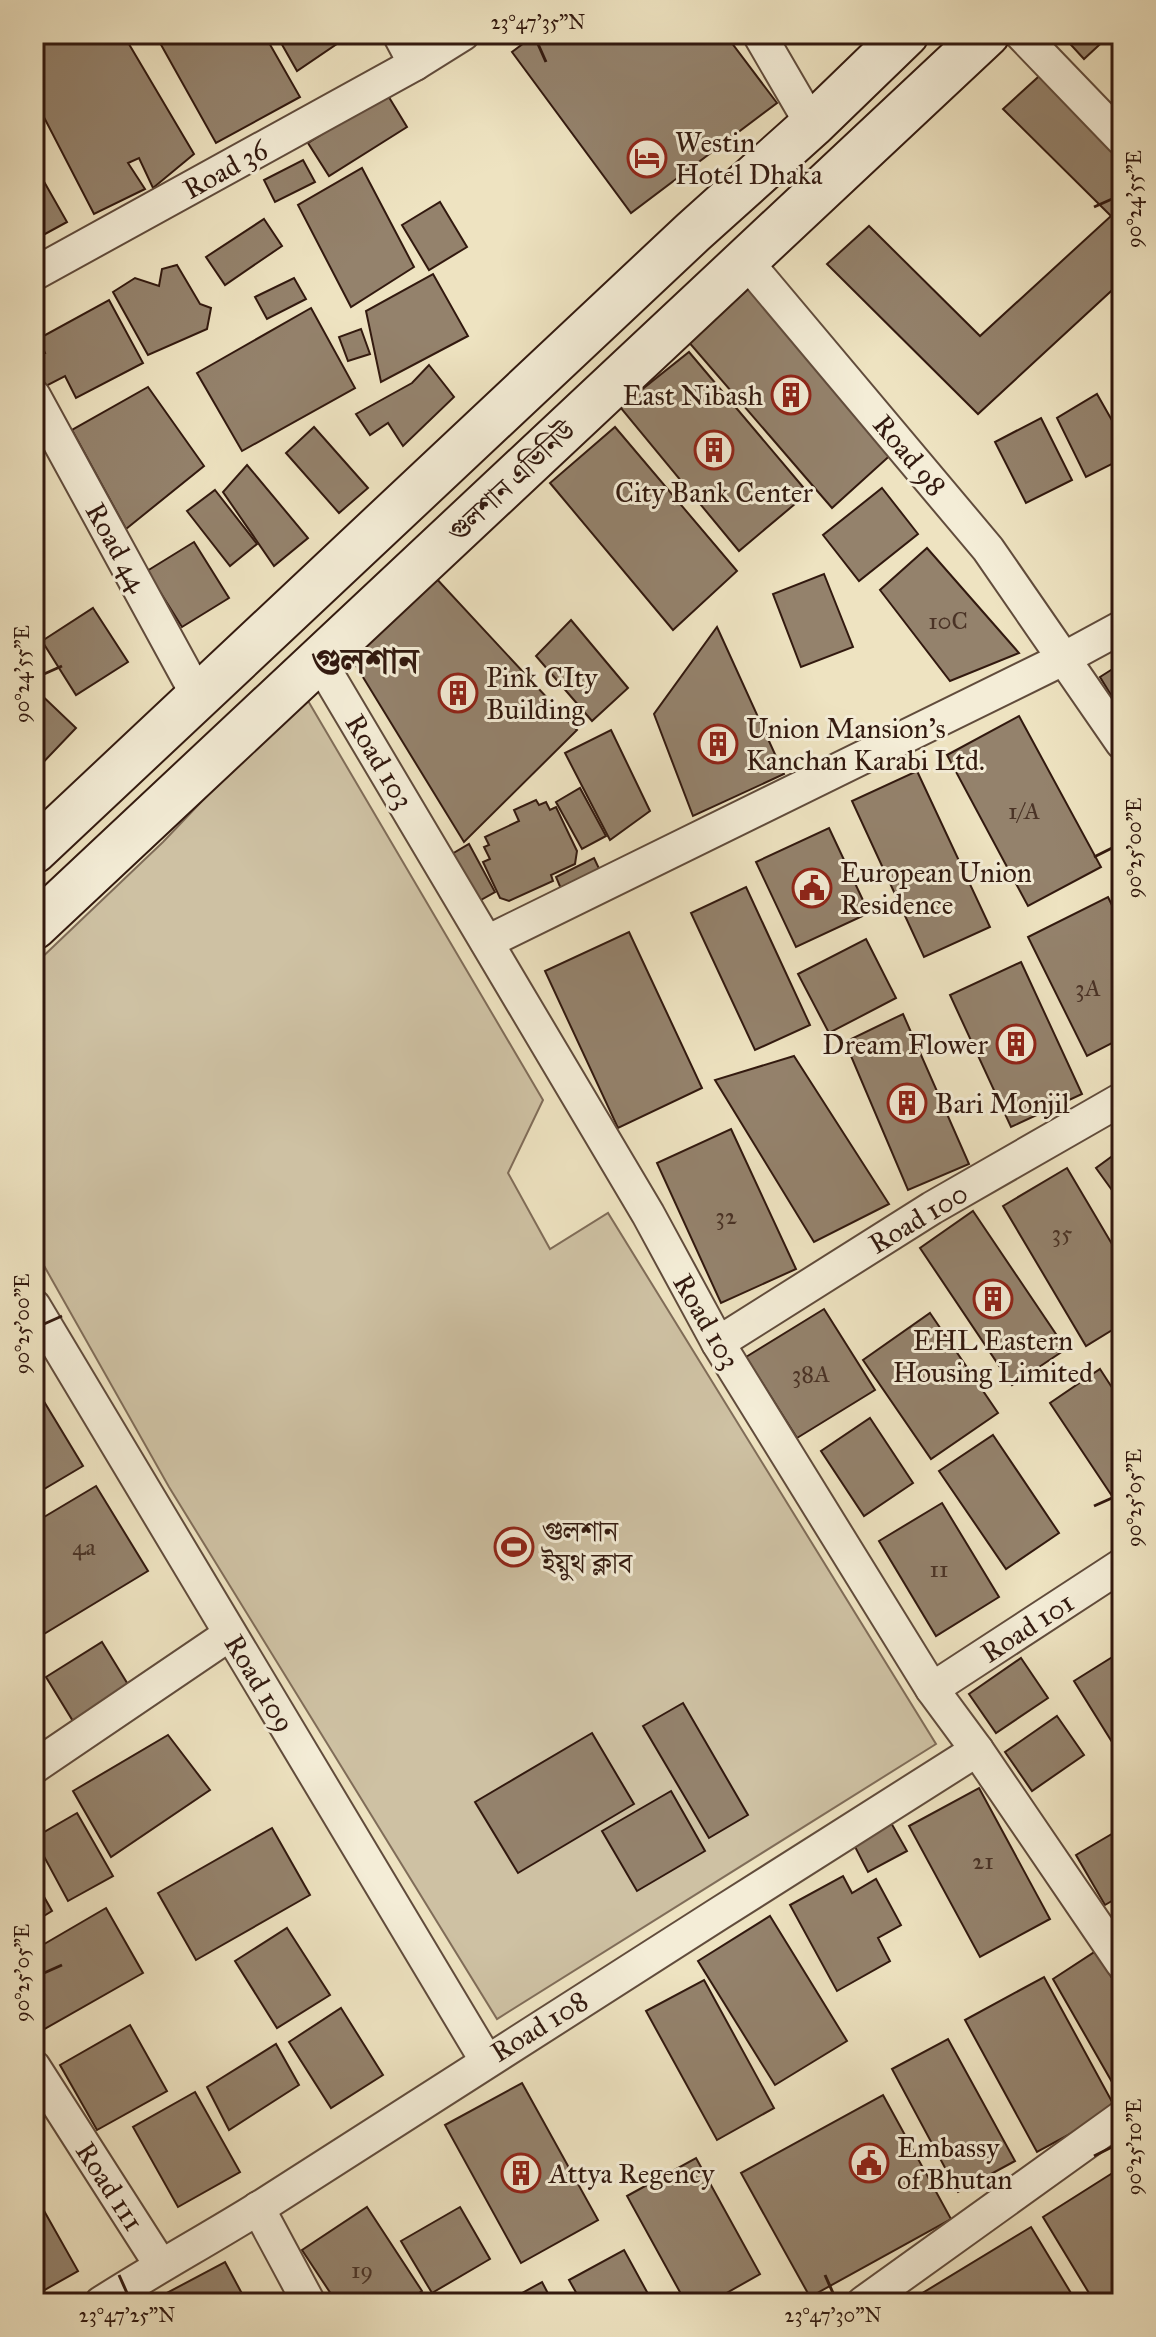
<svg xmlns="http://www.w3.org/2000/svg" width="1156" height="2337" font-family="'IM FELL Great Primer','Noto Serif Bengali',serif">
<style>
.green{fill:#cec1a3;stroke:#806d59;stroke-width:2}
.building{fill:#94826c;stroke:#32190f;stroke-width:2}
.lines{fill:none;stroke-linecap:round;stroke-linejoin:round}
.street-casing{stroke:#614c3c;stroke-width:36}
.secondary-casing{stroke:#32190f;stroke-width:48}
.street{stroke:#f4edd7;stroke-width:32}
.secondary{stroke:#f4edd7;stroke-width:44}
.ticks{fill:none;stroke:#32190f;stroke-width:3}
.labels{text-anchor:middle;stroke-width:6;stroke-linejoin:round;paint-order:stroke}
.number-label{font-size:24px;fill:#4a3326}
.poi-label{font-size:28px;fill:#32190f;stroke:#f4edd7;text-anchor:start}
.street-label{font-size:28px;fill:#32190f;stroke:#f4edd7}
.district-label{font-size:36px;font-weight:bold;fill:#32190f;stroke:#f4edd7}
.neatline{fill:none;stroke:#32190f;stroke-width:3}
.ticks-label{font-size:20px;text-anchor:middle;fill:#32190f}
</style>
<rect width="100%" height="100%" fill="#eee3c1"/>
<filter id="stains"><feTurbulence type="fractalNoise" baseFrequency=".0025" numOctaves="4"/><feColorMatrix values="0 0 0 0 .2 0 0 0 0 .09 0 0 0 0 .02 0 0 0 .5 -.17"/></filter>
<radialGradient id="worn" r=".72"><stop offset=".6" stop-color="#630" stop-opacity="0"/><stop offset="1" stop-color="#630" stop-opacity=".3"/></radialGradient>
<polygon class="green" points="304,694 543,1100 508,1173 550,1249 608,1213 936,1744 497,2019 169,1487 34,1248 34,965 163,842"/>
<g class="building">
<polygon points="34,34 123,34 194,154 153,188 139,158 128,163 145,189 94,214 34,98"/>
<polygon points="155,34 264,34 300,97 216,143"/>
<polygon points="276,34 346,34 347,37 297,71"/>
<polygon points="536,34 725,34 777,103 631,213 512,52"/>
<polygon points="1061,34 1111,34 1084,59"/>
<polygon points="1047,69 1122,152 1122,281 978,414 827,264 869,226 980,336 1111,216 1003,109"/>
<polygon points="387,94 407,127 329,176 308,143"/>
<polygon points="303,160 315,182 275,202 264,180"/>
<polygon points="34,164 67,222 34,240"/>
<polygon points="362,168 414,267 351,307 298,205"/>
<polygon points="440,202 467,247 429,270 402,225"/>
<polygon points="264,219 282,246 225,285 206,257"/>
<polygon points="177,265 200,304 211,308 207,329 148,355 113,292 135,278 159,286 162,269"/>
<polygon points="433,274 468,336 381,382 366,311"/>
<polygon points="294,278 306,299 267,319 255,297"/>
<polygon points="750,280 895,451 832,508 687,340"/>
<polygon points="109,300 143,363 76,398 65,376 46,386 34,365 34,358 45,353 38,339"/>
<polygon points="311,308 355,388 242,451 197,373"/>
<polygon points="361,329 370,354 348,361 339,337"/>
<polygon points="689,352 808,493 739,551 620,407"/>
<polygon points="429,365 454,397 403,446 388,423 370,435 356,414 412,383"/>
<polygon points="148,387 204,466 126,529 72,430"/>
<polygon points="1097,394 1122,438 1122,459 1086,477 1057,418"/>
<polygon points="1041,418 1072,480 1026,503 995,442"/>
<polygon points="314,427 368,488 339,513 286,453"/>
<polygon points="615,427 737,571 673,630 550,483"/>
<polygon points="247,465 308,538 274,566 223,492"/>
<polygon points="882,488 918,534 859,581 823,535"/>
<polygon points="215,490 257,544 230,566 187,511"/>
<polygon points="194,542 229,598 182,627 147,571"/>
<polygon points="927,548 1019,653 950,681 880,590"/>
<polygon points="824,574 853,647 801,667 773,594"/>
<polygon points="434,576 577,730 464,842 350,656"/>
<polygon points="93,608 128,662 76,695 42,641"/>
<polygon points="571,620 628,688 592,721 536,656"/>
<polygon points="717,627 784,774 693,816 654,714"/>
<polygon points="1122,663 1122,713 1100,677"/>
<polygon points="34,688 76,728 34,772"/>
<polygon points="1019,716 1101,867 1028,906 947,755"/>
<polygon points="611,730 650,811 610,840 565,753"/>
<polygon points="917,771 990,927 924,957 852,801"/>
<polygon points="580,788 606,836 582,849 556,802"/>
<polygon points="536,800 539,805 546,802 550,810 556,807 577,851 575,864 551,875 553,881 509,901 500,898 483,862 490,859 484,847 489,845 485,837 519,821 514,810"/>
<polygon points="829,828 869,913 796,947 756,862"/>
<polygon points="469,844 495,892 472,905 445,858"/>
<polygon points="594,858 603,877 564,896 556,877"/>
<polygon points="746,887 810,1025 755,1050 691,913"/>
<polygon points="1108,897 1122,926 1122,1038 1087,1056 1028,937"/>
<polygon points="629,932 702,1088 618,1128 545,971"/>
<polygon points="866,939 896,998 829,1033 798,974"/>
<polygon points="1021,962 1082,1094 1011,1127 950,995"/>
<polygon points="903,1014 969,1164 908,1190 845,1042"/>
<polygon points="794,1056 889,1204 814,1242 715,1080"/>
<polygon points="731,1129 796,1269 721,1303 657,1163"/>
<polygon points="1122,1149 1122,1204 1096,1168"/>
<polygon points="1067,1168 1122,1261 1122,1324 1086,1346 1003,1206"/>
<polygon points="973,1211 1066,1349 1012,1385 920,1248"/>
<polygon points="824,1309 875,1390 797,1438 746,1357"/>
<polygon points="930,1313 998,1413 931,1459 863,1360"/>
<polygon points="1100,1369 1122,1403 1122,1506 1120,1508 1050,1403"/>
<polygon points="34,1385 83,1466 34,1495"/>
<polygon points="870,1418 913,1483 864,1516 821,1451"/>
<polygon points="993,1435 1059,1533 1006,1569 939,1471"/>
<polygon points="96,1486 148,1571 34,1640 34,1523"/>
<polygon points="942,1503 999,1597 936,1636 879,1541"/>
<polygon points="102,1642 132,1691 76,1726 46,1677"/>
<polygon points="1122,1651 1122,1758 1074,1681"/>
<polygon points="1021,1658 1048,1698 996,1733 969,1694"/>
<polygon points="683,1703 748,1815 709,1838 643,1726"/>
<polygon points="1057,1716 1084,1755 1032,1791 1005,1752"/>
<polygon points="592,1733 634,1804 518,1873 475,1802"/>
<polygon points="168,1735 210,1790 111,1857 73,1791"/>
<polygon points="979,1788 1050,1919 980,1957 909,1826"/>
<polygon points="671,1791 705,1851 637,1891 602,1831"/>
<polygon points="77,1813 113,1876 68,1901 34,1838"/>
<polygon points="890,1821 907,1851 868,1872 852,1841"/>
<polygon points="272,1828 310,1895 196,1960 158,1893"/>
<polygon points="1122,1828 1122,1895 1105,1905 1076,1855"/>
<polygon points="843,1876 852,1893 876,1879 901,1925 878,1938 890,1961 837,1991 790,1905"/>
<polygon points="34,1879 52,1911 34,1922"/>
<polygon points="106,1908 143,1973 34,2035 34,1950"/>
<polygon points="770,1916 847,2041 775,2085 698,1961"/>
<polygon points="287,1928 330,1995 277,2028 235,1961"/>
<polygon points="1096,1951 1122,1995 1122,2085 1116,2089 1053,1979"/>
<polygon points="1044,1977 1116,2109 1037,2152 965,2020"/>
<polygon points="704,1980 774,2108 717,2140 646,2011"/>
<polygon points="341,2008 383,2075 331,2108 289,2042"/>
<polygon points="130,2025 167,2091 97,2130 60,2065"/>
<polygon points="948,2039 1015,2161 958,2192 892,2069"/>
<polygon points="276,2044 299,2085 229,2130 207,2087"/>
<polygon points="522,2083 598,2220 521,2263 445,2125"/>
<polygon points="195,2092 240,2172 178,2207 133,2127"/>
<polygon points="883,2095 951,2219 810,2297 741,2173"/>
<polygon points="696,2158 760,2274 709,2303 686,2303 627,2196"/>
<polygon points="1122,2167 1122,2298 1114,2303 1095,2303 1043,2217"/>
<polygon points="34,2193 78,2271 34,2296"/>
<polygon points="367,2207 422,2291 404,2303 337,2303 302,2250"/>
<polygon points="460,2207 490,2259 432,2293 401,2241"/>
<polygon points="1031,2227 1077,2303 906,2303"/>
<polygon points="624,2250 653,2303 582,2303 569,2280"/>
<polygon points="225,2262 247,2303 148,2303"/>
<polygon points="542,2282 553,2303 504,2303"/>
</g>
<g class="lines">
<defs>
<g id="street">
<polyline points="399,34 415,64"/>
<polyline points="759,34 812,125"/>
<polyline points="1021,34 1122,139"/>
<polyline points="745,260 988,549 1122,743"/>
<polyline points="34,274 415,64 463,34"/>
<polyline points="34,396 199,698"/>
<polyline points="319,660 648,1214 718,1343 932,1689 977,1750 1122,1963"/>
<polyline points="487,942 1063,659 1122,627"/>
<polyline points="34,1306 486,2060"/>
<polyline points="718,1343 932,1208 1122,1099"/>
<polyline points="932,1689 1122,1565"/>
<polyline points="34,1767 230,1634"/>
<polyline points="34,2067 160,2264"/>
<polyline points="258,2208 309,2303"/>
<path d="M101 2303C154 2269 209 2239 262 2206 500 2053 738 1901 977 1750"/>
<polyline points="863,2303 1122,2117"/>
</g>
<g id="secondary">
<polyline points="34,851 693,232 812,125 906,34"/>
<polyline points="34,927 987,34"/>
</g>
</defs>
<use href="#street" class="street-casing"/>
<use href="#secondary" class="secondary-casing"/>
<use href="#street" class="street"/>
<use href="#secondary" class="secondary"/>
</g>
<path class="ticks" d="M538 44 546 62M1094 207 1112 199M44 674 62 666M1094 857 1112 848M44 1324 62 1316M1094 1506 1112 1498M44 1973 62 1965M1094 2156 1112 2147M119 2275 127 2293M825 2275 833 2293"/>
<defs>
<symbol id="hotel-ring" viewBox="-11 -11 22 22"><circle r="9.5" fill="#f4edd7" stroke="#8f2418" stroke-width="1.5"/><path d="M-6-4.5h1.5V1H6V5H4.5V3h-9V5H-6ZM-4 0a1.8 1.8 0 1 1 3.6 0ZM.5 0V-2.5h3Q6-2.5 6 0Z" fill="#8f2418"/></symbol>
<symbol id="building-ring" viewBox="-11 -11 22 22"><circle r="9.5" fill="#f4edd7" stroke="#8f2418" stroke-width="1.5"/><path d="M-4-6H4V6H1V3H-1V6H-4ZM-2.5-4.3h1.7v1.8h-1.7ZM.8-4.3h1.7v1.8H.8ZM-2.5-1h1.7V.8h-1.7ZM.8-1h1.7V.8H.8Z" fill="#8f2418"/></symbol>
<symbol id="civic-ring" viewBox="-11 -11 22 22"><circle r="9.5" fill="#f4edd7" stroke="#8f2418" stroke-width="1.5"/><path d="M-.6-6.5H3V-4.5H.6V-3L4-1V1h2V6H-6V1h2V-1L-.6-3ZM-1.2 2.5V6h2.4V2.5Z" fill="#8f2418"/></symbol>
<symbol id="stadium-ring" viewBox="-11 -11 22 22"><circle r="9.5" fill="#f4edd7" stroke="#8f2418" stroke-width="1.5"/><path d="M0-5a6.5 5 0 1 0 0 10a6.5 5 0 1 0 0-10ZM-3.5-1.8h7v3.6h-7Z" fill="#8f2418"/></symbol>
</defs>
<g fill-rule="evenodd">
<use href="#hotel-ring" x="625" y="136" width="44" height="44"/>
<use href="#building-ring" x="769" y="373" width="44" height="44"/>
<use href="#building-ring" x="692" y="428" width="44" height="44"/>
<use href="#building-ring" x="436" y="671" width="44" height="44"/>
<use href="#building-ring" x="696" y="722" width="44" height="44"/>
<use href="#civic-ring" x="790" y="866" width="44" height="44"/>
<use href="#building-ring" x="994" y="1022" width="44" height="44"/>
<use href="#building-ring" x="885" y="1081" width="44" height="44"/>
<use href="#building-ring" x="971" y="1277" width="44" height="44"/>
<use href="#stadium-ring" x="492" y="1525" width="44" height="44"/>
<use href="#civic-ring" x="847" y="2141" width="44" height="44"/>
<use href="#building-ring" x="499" y="2151" width="44" height="44"/>
</g>
<g class="labels">
<g class="number-label">
<text x="948" y="629">10C</text>
<text x="1024" y="819">1/A</text>
<text x="1088" y="996">3A</text>
<text x="726" y="1224">32</text>
<text x="1062" y="1241">35</text>
<text x="811" y="1382">38A</text>
<text x="84" y="1555">4a</text>
<text x="939" y="1577">11</text>
<text x="983" y="1869">21</text>
<text x="362" y="2278">19</text>
</g>
<g class="poi-label">
<text x="675" y="152">Westin<tspan x="675" dy="32">Hotel Dhaka</tspan></text>
<text x="763" y="405" text-anchor="end">East Nibash</text>
<text x="714" y="502" text-anchor="middle">City Bank Center</text>
<text x="486" y="687">Pink CIty<tspan x="486" dy="32">Building</tspan></text>
<text x="746" y="738">Union Mansion's<tspan x="746" dy="32">Kanchan Karabi Ltd.</tspan></text>
<text x="840" y="882">European Union<tspan x="840" dy="32">Residence</tspan></text>
<text x="988" y="1054" text-anchor="end">Dream Flower</text>
<text x="935" y="1113">Bari Monjil</text>
<text x="993" y="1350" text-anchor="middle">EHL Eastern<tspan x="993" dy="32">Housing Limited</tspan></text>
<text x="542" y="1541">গুলশান<tspan x="542" dy="32">ইয়ুথ ক্লাব</tspan></text>
<text x="897" y="2157">Embassy<tspan x="897" dy="32">of Bhutan</tspan></text>
<text x="549" y="2183">Attya Regency</text>
</g>
<g class="street-label">
<text transform="translate(225 169) rotate(-29)" y="10">Road 36</text>
<text transform="translate(910 455) rotate(50)" y="10">Road 98</text>
<text transform="translate(511 481) rotate(-43)" y="10">গুলশান এভিনিউ</text>
<text transform="translate(117 547) rotate(61)" y="10">Road 44</text>
<text transform="translate(380 761) rotate(59)" y="10">Road 103</text>
<text transform="translate(918 1218) rotate(-31)" y="10">Road 100</text>
<text transform="translate(707 1321) rotate(60)" y="10">Road 103</text>
<text transform="translate(1027 1627) rotate(-33)" y="10">Road 101</text>
<text transform="translate(260 1683) rotate(59)" y="10">Road 109</text>
<text transform="translate(539 2026) rotate(-32)" y="10">Road 108</text>
<text transform="translate(110 2186) rotate(57)" y="10">Road 111</text>
</g>
<g class="district-label">
<text x="365" y="673">গুলশান</text>
</g>
</g>
<rect width="1156" height="2337" fill="none" stroke="#eee3c1" stroke-width="88"/>
<rect x="44" y="44" width="1068" height="2249" class="neatline"/>
<g class="ticks-label">
<text x="538" y="29">23°47'35"N</text>
<text transform="translate(1134 199) rotate(-90)" y="7">90°24'55"E</text>
<text transform="translate(22 674) rotate(-90)" y="7">90°24'55"E</text>
<text transform="translate(1134 848) rotate(-90)" y="7">90°25'00"E</text>
<text transform="translate(22 1324) rotate(-90)" y="7">90°25'00"E</text>
<text transform="translate(1134 1498) rotate(-90)" y="7">90°25'05"E</text>
<text transform="translate(22 1973) rotate(-90)" y="7">90°25'05"E</text>
<text transform="translate(1134 2147) rotate(-90)" y="7">90°25'10"E</text>
<text x="127" y="2322">23°47'25"N</text>
<text x="833" y="2322">23°47'30"N</text>
</g>
<rect width="100%" height="100%" filter="url(#stains)"/>
<rect width="100%" height="100%" fill="url(#worn)"/>
</svg>
